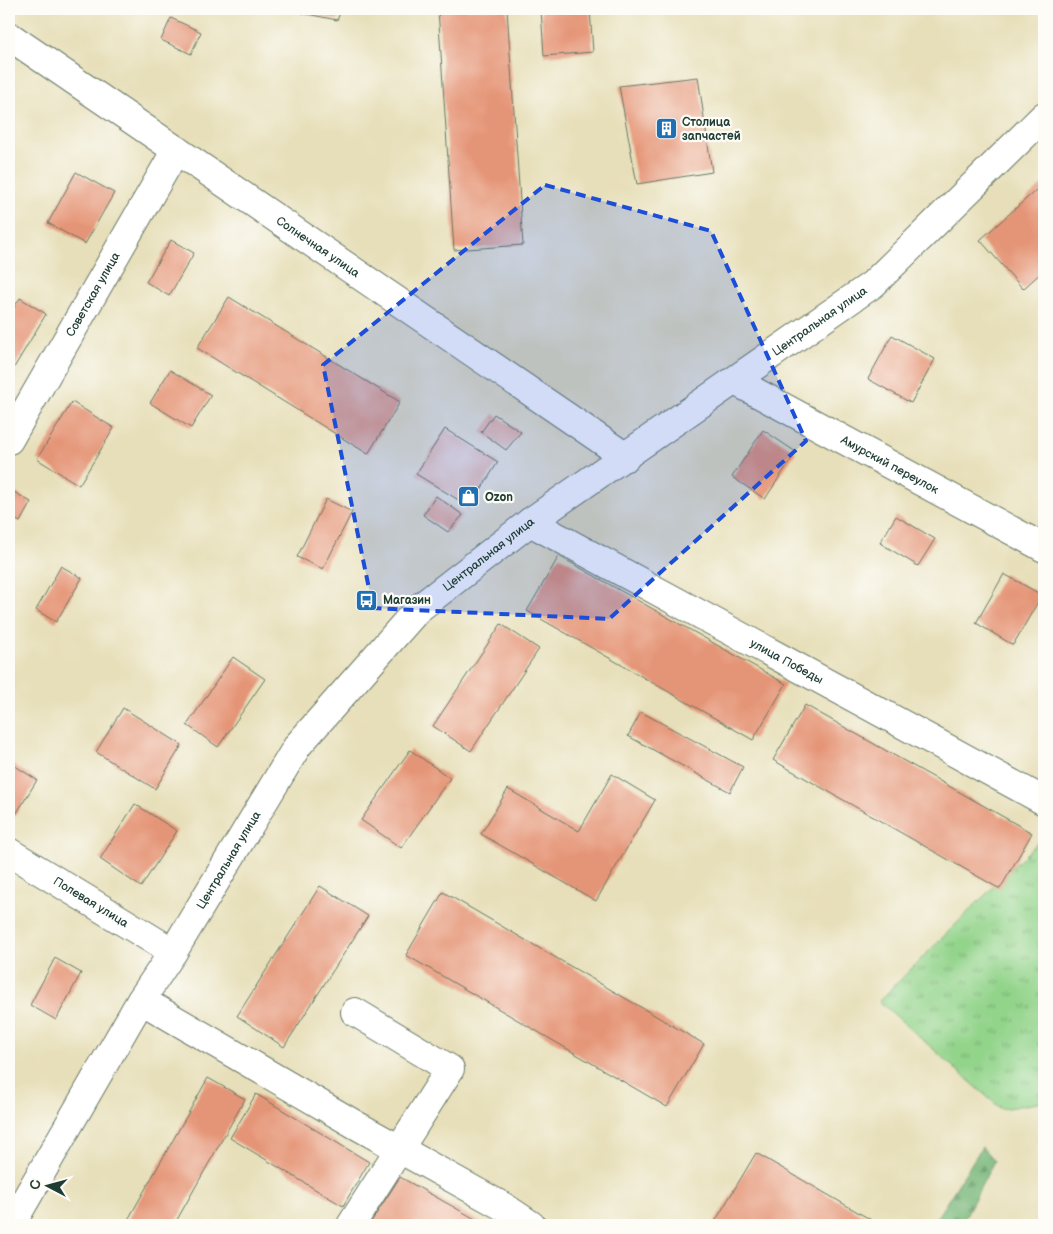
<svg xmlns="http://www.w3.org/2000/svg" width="1053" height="1234" font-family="'Balsamiq Sans',sans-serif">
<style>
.grass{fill:url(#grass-tufts);stroke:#598860}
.forest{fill:url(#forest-firs);stroke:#4a7a56}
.building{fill:#e59577}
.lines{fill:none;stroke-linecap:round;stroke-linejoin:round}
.minor-casing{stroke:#657663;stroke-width:30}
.minor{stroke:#fff;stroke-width:28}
.marked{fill:#1d4ed8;fill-opacity:0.2;stroke:#1d4ed8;stroke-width:4;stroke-dasharray:10 6;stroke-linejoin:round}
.labels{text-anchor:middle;stroke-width:4.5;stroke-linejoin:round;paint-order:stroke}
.poi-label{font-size:12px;font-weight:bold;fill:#1f3d34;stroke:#fdfcf7;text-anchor:start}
.street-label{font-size:12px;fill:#1f3d34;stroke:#fdfcf7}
</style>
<defs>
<pattern id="grass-tufts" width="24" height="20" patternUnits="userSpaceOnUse" patternTransform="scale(1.25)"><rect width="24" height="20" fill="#93d48b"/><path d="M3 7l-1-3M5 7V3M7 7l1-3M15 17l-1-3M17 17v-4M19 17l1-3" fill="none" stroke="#77ad72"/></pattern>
<pattern id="forest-firs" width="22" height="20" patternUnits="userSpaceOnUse" patternTransform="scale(1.25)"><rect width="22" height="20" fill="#76b677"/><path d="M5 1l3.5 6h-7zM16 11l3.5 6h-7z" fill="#609562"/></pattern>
</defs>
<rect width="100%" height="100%" fill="#fdfcf7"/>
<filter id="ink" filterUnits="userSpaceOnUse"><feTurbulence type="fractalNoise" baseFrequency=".02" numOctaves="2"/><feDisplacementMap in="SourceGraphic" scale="10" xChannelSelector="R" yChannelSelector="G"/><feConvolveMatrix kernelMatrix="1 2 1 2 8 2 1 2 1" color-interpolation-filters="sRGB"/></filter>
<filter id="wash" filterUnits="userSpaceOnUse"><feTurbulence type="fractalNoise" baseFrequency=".0096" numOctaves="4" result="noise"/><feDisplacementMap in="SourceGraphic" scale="20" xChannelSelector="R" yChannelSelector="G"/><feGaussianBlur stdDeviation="1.12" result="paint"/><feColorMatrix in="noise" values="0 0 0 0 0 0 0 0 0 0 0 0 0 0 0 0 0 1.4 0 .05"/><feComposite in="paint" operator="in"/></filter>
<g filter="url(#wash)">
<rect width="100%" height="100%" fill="#e7dfb9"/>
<polygon class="grass" points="1044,836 1044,1102 1001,1109 879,1001"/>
<polygon class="forest" points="982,1147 994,1161 961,1225 932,1225"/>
<g id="blocks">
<g class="building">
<polygon points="303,9 342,9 337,20 302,13"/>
<polygon points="438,9 507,9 523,245 454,250"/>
<polygon points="541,9 590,9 593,52 544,56"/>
<polygon points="171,18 201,32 191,54 161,40"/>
<polygon points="698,77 712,172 637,184 619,86"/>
<polygon points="76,172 114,193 85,244 48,223"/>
<polygon points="1044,183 1044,270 1023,289 980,240"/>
<polygon points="171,240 194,253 169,296 146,282"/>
<polygon points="229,297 400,402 368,454 197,348"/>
<polygon points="20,298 46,314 9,376 9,315"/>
<polygon points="892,335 935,359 911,403 868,379"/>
<polygon points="170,370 211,395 191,428 150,403"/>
<polygon points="72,402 114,428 79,485 37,459"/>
<polygon points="494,414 521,432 506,450 481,432"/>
<polygon points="445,429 498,462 470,507 416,474"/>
<polygon points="763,430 796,452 765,499 732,477"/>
<polygon points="9,489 31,502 20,522 9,516"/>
<polygon points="436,496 463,515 448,532 423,515"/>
<polygon points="326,499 352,512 323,569 297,557"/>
<polygon points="896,516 935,539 918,566 880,543"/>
<polygon points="559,556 786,684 753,740 527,611"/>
<polygon points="61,566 82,578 56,622 36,610"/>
<polygon points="1004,574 1042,595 1013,645 976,623"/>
<polygon points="501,624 539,649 471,751 433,726"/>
<polygon points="233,657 265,679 218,747 187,725"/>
<polygon points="805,705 1032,833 1000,889 773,760"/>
<polygon points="123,708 182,745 155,789 96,752"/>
<polygon points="641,712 743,767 730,792 628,736"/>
<polygon points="410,750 450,778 401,848 361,820"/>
<polygon points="9,762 37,780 15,816 9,812"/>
<polygon points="612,774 655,800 596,901 481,834 508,789 579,831"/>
<polygon points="135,804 177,831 141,887 100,859"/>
<polygon points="320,886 368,916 284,1047 237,1016"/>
<polygon points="443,892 704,1044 667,1107 406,955"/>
<polygon points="55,958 81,973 56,1020 30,1005"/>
<polygon points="208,1078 245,1099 174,1225 125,1225"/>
<polygon points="256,1094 369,1162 343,1206 230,1138"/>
<polygon points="756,1153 880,1225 713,1225"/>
<polygon points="400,1177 486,1225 369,1225"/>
</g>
</g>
</g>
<g filter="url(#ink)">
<use href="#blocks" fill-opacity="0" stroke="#657663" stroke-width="1"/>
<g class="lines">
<defs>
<g id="minor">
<path id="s1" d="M9 36 626 457"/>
<path id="s2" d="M735 381 1044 548"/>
<path id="s3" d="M9 440 176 150"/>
<path id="s4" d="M530 522 1044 801"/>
<path id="s5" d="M9 852 173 952"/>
<polyline points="141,1000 356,1125 504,1207 531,1225"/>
<path id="s6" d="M11 1225 141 1000 173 952 298 745 418 609 530 522 873 284 1044 116"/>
<polyline points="351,1225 450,1069 355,1012"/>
</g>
</defs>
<use href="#minor" class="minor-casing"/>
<use href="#minor" class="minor"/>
</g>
</g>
<path class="marked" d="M545 185 711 231 806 441 609 619 373 608 323 365Z"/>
<defs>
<symbol id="building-square" viewBox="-11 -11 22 22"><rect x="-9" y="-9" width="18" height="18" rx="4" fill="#1f6fb2" stroke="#fdfcf7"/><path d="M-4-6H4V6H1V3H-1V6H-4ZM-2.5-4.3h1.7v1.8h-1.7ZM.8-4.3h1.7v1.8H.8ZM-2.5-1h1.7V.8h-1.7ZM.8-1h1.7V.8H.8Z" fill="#fff"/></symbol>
<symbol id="shop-square" viewBox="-11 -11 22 22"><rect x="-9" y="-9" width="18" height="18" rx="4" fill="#1f6fb2" stroke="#fdfcf7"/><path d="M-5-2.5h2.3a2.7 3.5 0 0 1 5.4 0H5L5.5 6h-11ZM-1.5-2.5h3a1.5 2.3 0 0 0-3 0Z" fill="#fff"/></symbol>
<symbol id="bus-square" viewBox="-11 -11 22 22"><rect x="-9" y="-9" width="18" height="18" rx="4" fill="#1f6fb2" stroke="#fdfcf7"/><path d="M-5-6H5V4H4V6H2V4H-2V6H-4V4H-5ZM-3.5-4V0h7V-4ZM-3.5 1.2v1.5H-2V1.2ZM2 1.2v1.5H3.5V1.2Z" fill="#fff"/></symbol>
</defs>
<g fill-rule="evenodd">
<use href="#building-square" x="654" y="116" width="25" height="25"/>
<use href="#shop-square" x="456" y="484" width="25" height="25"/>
<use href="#bus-square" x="354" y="588" width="25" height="25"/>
</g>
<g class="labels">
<g class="poi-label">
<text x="682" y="126">Столица<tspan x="682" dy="14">запчастей</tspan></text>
<text x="485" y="501">Ozon</text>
<text x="383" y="604">Магазин</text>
</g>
<g class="street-label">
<text dy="4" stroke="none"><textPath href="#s1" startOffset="374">Солнечная улица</textPath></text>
<text dy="4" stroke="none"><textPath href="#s3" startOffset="168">Советская улица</textPath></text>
<text dy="4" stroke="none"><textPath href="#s6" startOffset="1235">Центральная улица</textPath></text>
<text dy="4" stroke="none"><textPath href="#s2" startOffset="176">Амурский переулок</textPath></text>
<text dy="4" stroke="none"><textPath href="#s6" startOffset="830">Центральная улица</textPath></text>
<text dy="4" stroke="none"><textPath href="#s4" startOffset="292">улица Победы</textPath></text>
<text dy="4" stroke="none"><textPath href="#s6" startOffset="425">Центральная улица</textPath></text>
<text dy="4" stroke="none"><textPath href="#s5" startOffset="96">Полевая улица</textPath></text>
</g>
</g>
<rect width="1053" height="1234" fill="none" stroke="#fdfcf7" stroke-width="30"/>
<g transform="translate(48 1186) rotate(276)" stroke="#fdfcf7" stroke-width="4" paint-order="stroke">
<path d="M0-4L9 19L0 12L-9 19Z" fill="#1f3d34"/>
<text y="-8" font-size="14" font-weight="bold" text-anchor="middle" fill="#1f3d34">С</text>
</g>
</svg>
